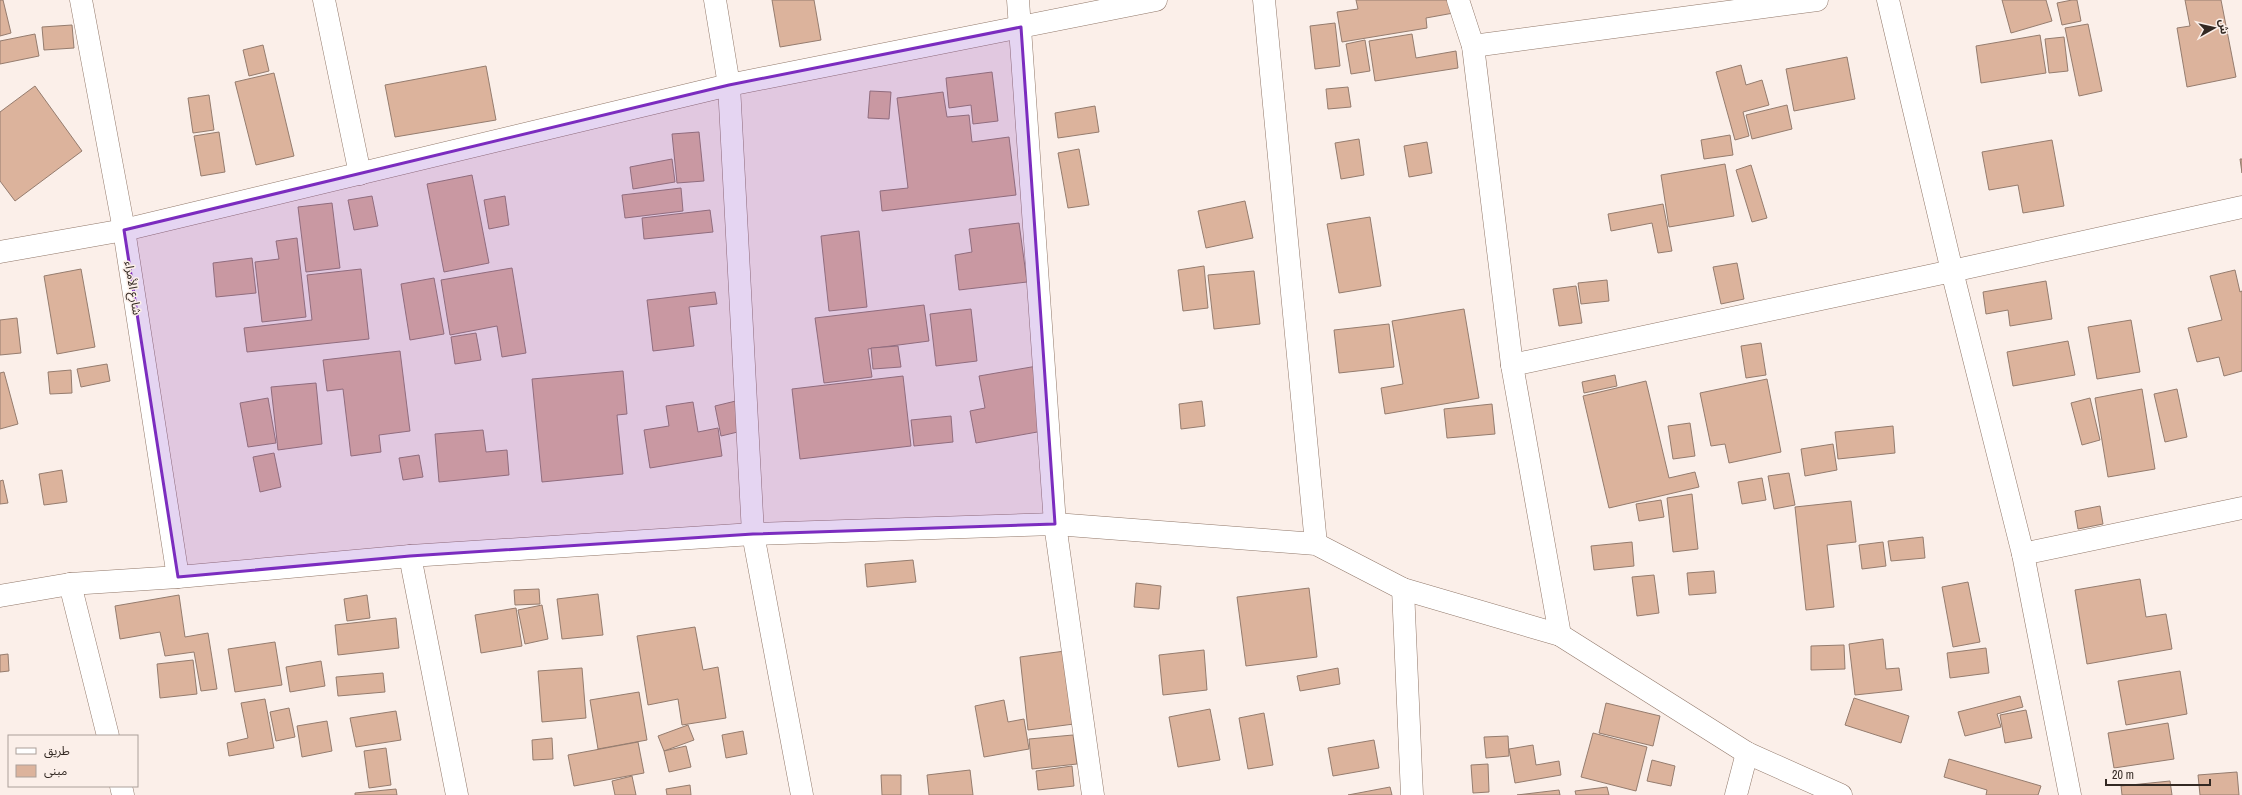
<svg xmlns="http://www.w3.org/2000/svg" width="2242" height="795" font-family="'Archivo Narrow','Noto Sans Arabic',sans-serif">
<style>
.building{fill:#dcb39c;stroke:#957c6e}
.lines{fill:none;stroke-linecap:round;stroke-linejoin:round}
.street-casing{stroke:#91786a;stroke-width:23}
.street{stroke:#fff;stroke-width:22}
.marked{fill:#7b2cbf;fill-opacity:0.2;stroke:#7b2cbf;stroke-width:3;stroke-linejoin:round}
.labels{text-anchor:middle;stroke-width:3;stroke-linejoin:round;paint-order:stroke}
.street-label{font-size:12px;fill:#332923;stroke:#fbefe9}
</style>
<rect width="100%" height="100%" fill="#fbefe9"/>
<g class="building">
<polygon points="0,0 3,0 11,33 0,36"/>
<polygon points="772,0 814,0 821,40 780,47"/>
<polygon points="1356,0 1457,0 1459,12 1426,18 1427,28 1342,42 1337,12 1358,9"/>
<polygon points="2002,0 2046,0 2052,21 2011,33"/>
<polygon points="2072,0 2077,0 2081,21 2062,25 2057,3"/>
<polygon points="2185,0 2221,0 2236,77 2187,87 2177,28 2190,26"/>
<polygon points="1335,23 1340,66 1315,69 1310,26"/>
<polygon points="2088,24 2102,91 2079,96 2065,28"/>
<polygon points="72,25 74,48 44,50 42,27"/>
<polygon points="35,34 39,56 0,64 0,41"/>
<polygon points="1412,34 1416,58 1456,51 1458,68 1375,81 1369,41"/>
<polygon points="2040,35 2046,73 1981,83 1976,46"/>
<polygon points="2064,37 2068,71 2049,73 2045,39"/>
<polygon points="1365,40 1370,71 1351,74 1346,44"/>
<polygon points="263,45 269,71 249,76 243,50"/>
<polygon points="1847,57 1855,99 1794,111 1786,69"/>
<polygon points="1741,65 1746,85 1762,80 1769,105 1743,112 1749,136 1735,140 1716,72"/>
<polygon points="486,66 496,120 395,137 385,85"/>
<polygon points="992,72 998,121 973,124 971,105 949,108 946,78"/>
<polygon points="274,73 294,156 256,165 235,82"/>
<polygon points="35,86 82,151 15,201 0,181 0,112"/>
<polygon points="1348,87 1351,107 1328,109 1326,89"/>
<polygon points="870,91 891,92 889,119 868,118"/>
<polygon points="943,92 947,117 969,115 972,142 1009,137 1016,195 882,211 880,191 908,188 897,98"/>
<polygon points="209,95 214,130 193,133 188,98"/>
<polygon points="1787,105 1792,129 1752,139 1746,115"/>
<polygon points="1095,106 1099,132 1058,138 1055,113"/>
<polygon points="219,132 225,172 201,176 194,136"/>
<polygon points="699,132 704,181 677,183 672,134"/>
<polygon points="1730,135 1733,155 1704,159 1701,140"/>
<polygon points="1359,139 1364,175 1341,179 1335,143"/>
<polygon points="2052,140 2064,206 2023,213 2018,185 1989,190 1982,152"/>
<polygon points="1427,142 1432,173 1409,177 1404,146"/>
<polygon points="1079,149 1089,205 1068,208 1058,153"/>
<polygon points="672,159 675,182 633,189 630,167"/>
<polygon points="2240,159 2242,159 2242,173"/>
<polygon points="1725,164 1734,216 1669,227 1661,175"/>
<polygon points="1751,165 1767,218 1752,222 1736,170"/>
<polygon points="472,175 489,263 444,272 427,184"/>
<polygon points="681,188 683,211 625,218 622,195"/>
<polygon points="372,196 378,226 354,230 348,200"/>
<polygon points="505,196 509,225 489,229 484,200"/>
<polygon points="1245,201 1253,238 1206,248 1198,211"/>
<polygon points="332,203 340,268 306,272 298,207"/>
<polygon points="1663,204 1672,251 1658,253 1652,223 1611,231 1608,214"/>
<polygon points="710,210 713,232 644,239 642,218"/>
<polygon points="1370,217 1381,286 1339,293 1327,224"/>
<polygon points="1019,223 1027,282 959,290 955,255 972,252 969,229"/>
<polygon points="859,231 867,307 829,311 821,236"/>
<polygon points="297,238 306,317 262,322 255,262 279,259 276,241"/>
<polygon points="252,258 256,293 216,297 213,263"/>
<polygon points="1737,263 1744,299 1721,304 1713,267"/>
<polygon points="1204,266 1208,308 1183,311 1178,270"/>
<polygon points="512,268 526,353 502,357 497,326 450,335 441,280"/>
<polygon points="81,269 95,347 57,354 44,276"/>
<polygon points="361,269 369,339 247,352 244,328 312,320 307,275"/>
<polygon points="2235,270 2240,292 2242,291 2242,371 2224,376 2219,357 2197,362 2188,328 2222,320 2210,276"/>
<polygon points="1254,271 1260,324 1214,329 1208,275"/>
<polygon points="434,278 444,334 410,340 401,284"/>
<polygon points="1607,280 1609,301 1581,304 1578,283"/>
<polygon points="2046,281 2052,319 2010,326 2008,310 1986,314 1983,292"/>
<polygon points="1576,286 1582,323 1559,326 1553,289"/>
<polygon points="715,292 717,304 689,307 694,346 653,351 647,300"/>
<polygon points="924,305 929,341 868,349 872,377 824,383 815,318"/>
<polygon points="971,309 977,361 936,366 930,314"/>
<polygon points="1464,309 1479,398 1385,414 1381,388 1403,384 1392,321"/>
<polygon points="17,318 21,353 0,355 0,320"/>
<polygon points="2131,320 2140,372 2097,379 2088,327"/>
<polygon points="1389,324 1394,367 1339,373 1334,330"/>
<polygon points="476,333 481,360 455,364 451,337"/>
<polygon points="2068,341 2075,375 2013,386 2007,352"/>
<polygon points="1761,343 1766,375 1746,378 1741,346"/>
<polygon points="898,346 901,367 873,369 871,348"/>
<polygon points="400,351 410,431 379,435 381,452 351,456 343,389 327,391 323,360"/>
<polygon points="107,364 110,381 81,387 77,369"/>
<polygon points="1043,365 1054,429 976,443 970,411 985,408 979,376"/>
<polygon points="71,370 72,393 50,394 48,372"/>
<polygon points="623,371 627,414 617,415 623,474 542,482 532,379"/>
<polygon points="4,372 18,424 0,429 0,373"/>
<polygon points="1615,375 1617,386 1584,393 1582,382"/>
<polygon points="903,376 911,446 800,459 792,389"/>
<polygon points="1767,379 1781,452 1729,463 1725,444 1711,446 1700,393"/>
<polygon points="1646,381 1669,478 1695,472 1699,487 1609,508 1583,396"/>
<polygon points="316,383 322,444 278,450 271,387"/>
<polygon points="2142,389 2155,469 2108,477 2095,398"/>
<polygon points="2177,389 2187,437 2165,442 2154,394"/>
<polygon points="268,398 276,443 248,447 240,403"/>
<polygon points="2090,398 2100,440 2082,445 2071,403"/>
<polygon points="740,400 746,430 721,436 715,406"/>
<polygon points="1202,401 1205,426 1181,429 1179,404"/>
<polygon points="693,402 698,432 718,428 722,456 650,468 644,430 669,426 666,406"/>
<polygon points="1492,404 1495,434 1447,438 1444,409"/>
<polygon points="951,416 953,442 914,446 911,420"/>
<polygon points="1690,423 1695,456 1673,459 1668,426"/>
<polygon points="1893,426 1895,453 1838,459 1835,432"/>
<polygon points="483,430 486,452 507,450 509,475 439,482 435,434"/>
<polygon points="1833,444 1837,470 1805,476 1801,449"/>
<polygon points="274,453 281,487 260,492 253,457"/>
<polygon points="419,455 423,477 403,480 399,458"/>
<polygon points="62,470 67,502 44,505 39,474"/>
<polygon points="1789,473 1795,505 1774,509 1768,476"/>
<polygon points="1762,478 1766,500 1742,504 1738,482"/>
<polygon points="3,480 8,503 0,504 0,481"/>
<polygon points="1692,494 1698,549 1673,552 1667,498"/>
<polygon points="1661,500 1664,517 1639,521 1636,504"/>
<polygon points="1851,501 1856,542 1827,545 1834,607 1806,610 1795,507"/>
<polygon points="2100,506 2103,524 2078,529 2075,511"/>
<polygon points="1923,537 1925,558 1891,561 1888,541"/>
<polygon points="1632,542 1634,566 1594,570 1591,546"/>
<polygon points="1883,542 1886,566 1862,569 1859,545"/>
<polygon points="913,560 916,582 867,587 865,564"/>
<polygon points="1714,571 1716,593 1689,595 1687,573"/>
<polygon points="1654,575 1659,613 1637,616 1632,577"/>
<polygon points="2140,579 2146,617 2166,614 2172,649 2087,664 2075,590"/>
<polygon points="1968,582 1980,642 1953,647 1942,587"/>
<polygon points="1136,583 1161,586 1159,609 1134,607"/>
<polygon points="1309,588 1317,657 1246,666 1237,597"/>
<polygon points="539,589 540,604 515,605 514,590"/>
<polygon points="598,594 603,635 562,639 557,599"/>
<polygon points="179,595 185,637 208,633 217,689 201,691 194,652 165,656 160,632 120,639 115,606"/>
<polygon points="367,595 370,618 347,621 344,599"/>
<polygon points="542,605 548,639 525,644 518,610"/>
<polygon points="516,608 522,646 481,653 475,615"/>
<polygon points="396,618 399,648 338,655 335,625"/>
<polygon points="695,627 703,670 718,667 726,718 682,725 678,699 648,705 637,636"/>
<polygon points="1883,639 1886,669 1899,668 1902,690 1855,695 1849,644"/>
<polygon points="275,642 282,685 235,692 228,649"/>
<polygon points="1844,645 1845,669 1811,670 1811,646"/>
<polygon points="1986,648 1989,673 1950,678 1947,653"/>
<polygon points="1204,650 1207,690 1163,695 1159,655"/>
<polygon points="1065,651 1074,724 1028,730 1020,657"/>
<polygon points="8,654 9,671 0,672 0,655"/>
<polygon points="193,660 197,694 160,698 157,664"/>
<polygon points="321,661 325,686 290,692 286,667"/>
<polygon points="582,668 586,718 542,722 538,671"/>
<polygon points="1338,668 1340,684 1300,691 1297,676"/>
<polygon points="2180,671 2187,714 2126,725 2118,681"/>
<polygon points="383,673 385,692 338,696 336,677"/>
<polygon points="639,692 647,740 598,749 590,700"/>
<polygon points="2020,696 2023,707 1997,714 2001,727 1965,736 1958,712"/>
<polygon points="1854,698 1909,716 1901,743 1845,725"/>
<polygon points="265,699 274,748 229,756 227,743 248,738 241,703"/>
<polygon points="1004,700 1008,722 1024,719 1029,749 984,757 975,706"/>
<polygon points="1606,703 1660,716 1653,746 1599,733"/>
<polygon points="289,708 295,737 276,741 270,712"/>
<polygon points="1210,709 1220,760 1178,767 1169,717"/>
<polygon points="2026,710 2032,738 2005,743 2000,715"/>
<polygon points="396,711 401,740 356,747 350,718"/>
<polygon points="1264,713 1273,765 1248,769 1239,718"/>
<polygon points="327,721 332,751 302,757 297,726"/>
<polygon points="2168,723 2174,759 2114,768 2108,733"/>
<polygon points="688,725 694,740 664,751 658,736"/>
<polygon points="743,731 747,754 726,758 722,735"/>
<polygon points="1593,733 1647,747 1636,791 1581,777"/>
<polygon points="1073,735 1077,764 1032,769 1029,739"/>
<polygon points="1508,736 1509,756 1486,758 1484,737"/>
<polygon points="552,738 553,759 533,760 532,740"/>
<polygon points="1374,740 1379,768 1333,776 1328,748"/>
<polygon points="638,742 644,773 574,786 568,755"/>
<polygon points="1533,745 1536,765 1559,761 1561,775 1515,783 1509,749"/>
<polygon points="686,746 691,767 669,772 664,751"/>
<polygon points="386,748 391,785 369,788 364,751"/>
<polygon points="1949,759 2041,786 2038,795 1986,795 1987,790 1944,777"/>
<polygon points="1652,760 1675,766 1671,786 1647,781"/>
<polygon points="1488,764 1489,792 1473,793 1471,765"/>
<polygon points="1072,766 1074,786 1038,790 1036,771"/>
<polygon points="970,770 973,795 929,795 927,775"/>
<polygon points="2237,772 2239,795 2200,795 2198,775"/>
<polygon points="881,775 901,775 901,795 882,795"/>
<polygon points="632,776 636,795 615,795 612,781"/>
<polygon points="2170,781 2172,795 2122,795 2121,786"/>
<polygon points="690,785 691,795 667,795 666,789"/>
<polygon points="1390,787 1392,795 1348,795"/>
<polygon points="1607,787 1609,795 1576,795 1575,791"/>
<polygon points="396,789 397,795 355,795 355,793"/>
<polygon points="1559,790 1560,795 1517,795"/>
</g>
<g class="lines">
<defs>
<g id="street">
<polyline points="81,0 124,230 178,577"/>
<polyline points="324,0 360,174"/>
<polyline points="715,0 729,85 753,534 802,795"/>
<polyline points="1018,0 1055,524 1093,795"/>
<polyline points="1264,0 1316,544"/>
<polyline points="1458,0 1473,46 1512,365 1560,635"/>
<polyline points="1888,0 1952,271 2023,554 2070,795"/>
<polyline points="1473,46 1817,0"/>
<polyline points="0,252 124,230 729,85 1156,0"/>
<polyline points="1512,365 1952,271 2242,207"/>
<polyline points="2023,554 2242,508"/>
<polyline points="410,556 457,795"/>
<polyline points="70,584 108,736"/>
<polyline points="1403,589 1412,795"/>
<polyline points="0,596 70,584 178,577 410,556 753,534 1055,524 1316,544 1403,589 1560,635 1747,753 1841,795"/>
<polyline points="121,786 123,795"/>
<polyline points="1736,795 1747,753"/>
</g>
</defs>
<use href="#street" class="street-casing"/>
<use href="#street" class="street"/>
</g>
<path class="marked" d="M1021 27 1055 524 753 534 410 556 178 577 124 230 729 85Z"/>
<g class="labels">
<g class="street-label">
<text transform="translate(133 288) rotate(81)" y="4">شارع الأمراء</text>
</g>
</g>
<rect x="8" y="735" width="130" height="52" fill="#fbefe9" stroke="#aba09a"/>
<rect x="16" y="748" width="20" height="6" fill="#ffffff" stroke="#aba09a"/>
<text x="44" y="755" font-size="12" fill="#332923">طريق</text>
<rect x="16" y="765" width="20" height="12" fill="#dcb39c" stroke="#aba09a"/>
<text x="44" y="775" font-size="12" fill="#332923">مبنى</text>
<g transform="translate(2214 28) rotate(82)" stroke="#fbefe9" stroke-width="3" paint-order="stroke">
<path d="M0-3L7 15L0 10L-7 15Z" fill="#332923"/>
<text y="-6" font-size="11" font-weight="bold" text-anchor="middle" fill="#332923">ش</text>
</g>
<path d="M2106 779v6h104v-6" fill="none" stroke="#332923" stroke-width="2"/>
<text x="2112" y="779" font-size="12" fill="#332923" stroke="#fbefe9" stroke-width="3" paint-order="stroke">20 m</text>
</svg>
